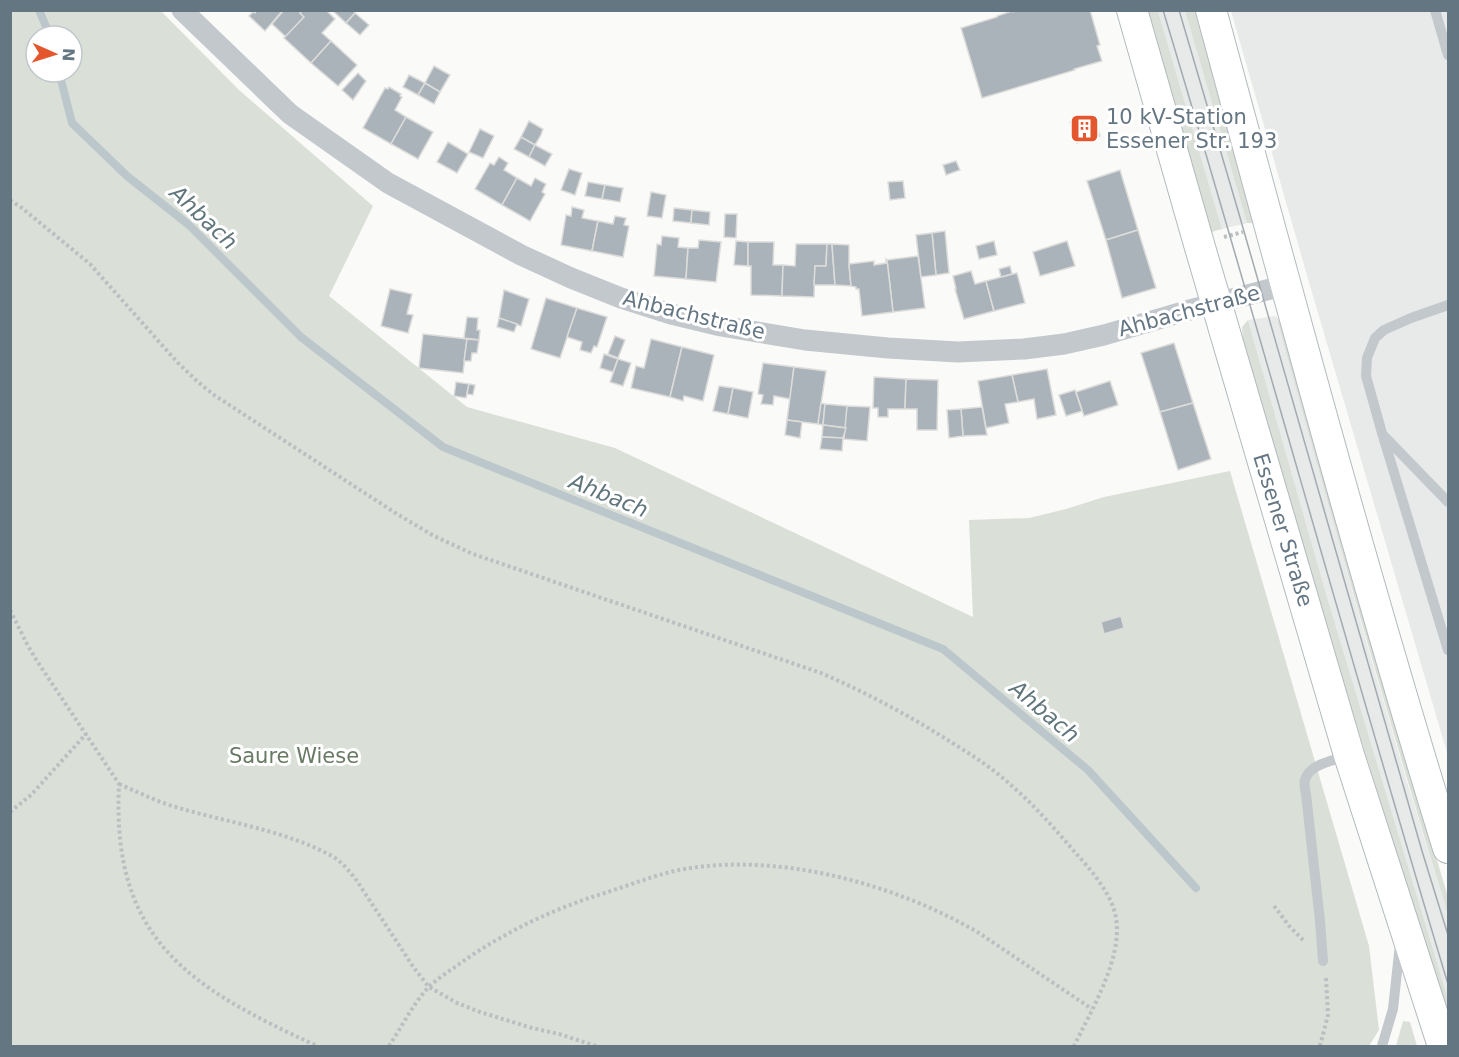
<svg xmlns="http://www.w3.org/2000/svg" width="1459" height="1057" font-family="'DejaVu Sans',sans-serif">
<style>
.built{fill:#e8e9e9}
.green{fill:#dadfd7;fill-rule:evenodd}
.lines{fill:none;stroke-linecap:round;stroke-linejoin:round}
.stream{stroke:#bbc7cb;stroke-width:8}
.building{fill:#aab3b9;stroke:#dcdcda;stroke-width:1.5}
.secondary-casing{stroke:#b3babf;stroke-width:32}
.path{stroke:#bbbfc2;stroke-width:4;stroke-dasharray:3 3;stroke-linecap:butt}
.service{stroke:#c3c8cc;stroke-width:10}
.minor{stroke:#c3c8cc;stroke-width:21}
.secondary{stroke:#fff;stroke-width:30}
.tram{stroke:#a2aab0;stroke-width:1.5}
.labels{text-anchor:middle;stroke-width:6;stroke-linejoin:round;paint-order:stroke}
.poi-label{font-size:21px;fill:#657683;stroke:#fff;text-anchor:start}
.street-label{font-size:21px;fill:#657683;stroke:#fff}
.park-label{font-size:21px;fill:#687a64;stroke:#fff}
.water-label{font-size:22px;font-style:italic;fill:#60757c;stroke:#fff}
</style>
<rect width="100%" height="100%" fill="#fafaf8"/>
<g class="built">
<polygon points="1158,11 1185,11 1247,223 1222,229"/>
<polygon points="1231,11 1448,11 1448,756 1311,289"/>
<polygon points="1276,316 1365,637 1407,782 1448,915 1448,999 1327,597 1248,320"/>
</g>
<g class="green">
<path d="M10 11H161L239 90 373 206 329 296 467 407 615 448 973 617 969 520 1029 518 1066 509 1104 497 1230 471 1369 946 1379 1030 1369 1046H11ZM36 36H72V72H36Z"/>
<polygon points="1145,11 1158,11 1222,229 1208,233"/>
<polygon points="1185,11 1195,11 1255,223 1247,223"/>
<path d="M1276 316 1284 331 1382 675 1448 897V915C1387 716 1331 516 1276 316Z"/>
<polygon points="1248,320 1327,597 1448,999 1448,1018 1323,618 1244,351 1242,327"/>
<polygon points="1403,1021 1410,1022 1417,1046 1396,1046"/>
</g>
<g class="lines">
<g class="stream">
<polyline points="39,10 50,36"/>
<polyline points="59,72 72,123 127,176 189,225 301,337 443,447 943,649 1088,770 1196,888"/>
</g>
</g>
<g class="building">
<polygon points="257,10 283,10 265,31 249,16 253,12 255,13"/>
<polygon points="284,10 303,10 300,13 304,17 286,37 272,24"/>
<polygon points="303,10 326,10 335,19 322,33 331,41 311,63 284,38 304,17 300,13"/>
<polygon points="353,10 355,13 346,23 333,11"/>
<polygon points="1019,10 1090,10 1100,45 1097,46 1102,61 1074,69 1075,70 982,98 961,28 997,17 997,16 1012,11 1013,12"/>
<polygon points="355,13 369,25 360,35 346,23"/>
<polygon points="331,41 357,65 338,86 311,63"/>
<polygon points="434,66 450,75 440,92 425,83"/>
<polygon points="358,73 366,81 353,100 342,90"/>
<polygon points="409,75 425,83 418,95 403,87"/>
<polygon points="425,83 440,92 434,104 418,95"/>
<polygon points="389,87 401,94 400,96 402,97 395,110 406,117 391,144 363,128 385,88 388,89"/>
<polygon points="1093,115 1100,136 1077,143 1070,122"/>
<polygon points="406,117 433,132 418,159 391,144"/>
<polygon points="529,121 543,129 541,135 535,145 521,137"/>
<polygon points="480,129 494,136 483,158 469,152"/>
<polygon points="521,137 535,145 529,157 514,149"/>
<polygon points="448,142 468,154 457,173 437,162"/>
<polygon points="535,145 552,154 545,166 529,157"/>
<polygon points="499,157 508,163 504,170 517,178 502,205 475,189 490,163 494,165"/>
<polygon points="956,161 960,170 946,175 943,165"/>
<polygon points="569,169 582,173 575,195 561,190"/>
<polygon points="1120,170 1138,230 1106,240 1087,181"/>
<polygon points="517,178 531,186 535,178 546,184 542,192 545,194 530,221 502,205"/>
<polygon points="903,181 905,198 890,200 888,182"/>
<polygon points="588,182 605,185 602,199 585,196"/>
<polygon points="605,185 623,188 620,202 602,199"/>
<polygon points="651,192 666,195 662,218 647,216"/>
<polygon points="572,207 584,210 582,218 598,221 592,251 561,245 566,215 571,216"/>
<polygon points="674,208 692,210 691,223 673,221"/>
<polygon points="692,210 710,212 709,225 691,223"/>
<polygon points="725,214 737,214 736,238 724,237"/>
<polygon points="615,216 626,218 624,225 629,226 623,257 592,251 598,221 613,224"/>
<polygon points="1138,230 1156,288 1122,298 1106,240"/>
<polygon points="945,231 949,273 936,275 932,233"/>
<polygon points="932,233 936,275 921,277 916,235"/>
<polygon points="662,236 679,238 678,247 688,248 686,279 654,276 657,244 661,245"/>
<polygon points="699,240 721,242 716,282 686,279 688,248 698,248"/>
<polygon points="736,241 748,242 748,266 734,265"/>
<polygon points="994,241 997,255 979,259 976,246"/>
<polygon points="1067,241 1075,266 1040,276 1033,252"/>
<polygon points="748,242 774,242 773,265 783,265 782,296 751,295 751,266 748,266"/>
<polygon points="796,244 827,244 826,266 815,266 814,297 782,296 783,265 795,266"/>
<polygon points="827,244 832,244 835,285 814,285 815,266 826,266"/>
<polygon points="832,244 849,245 849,264 851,286 835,285"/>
<polygon points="918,256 925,308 893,312 887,260"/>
<polygon points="886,259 887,260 893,312 862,316 859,289 856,289 856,287 851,286 849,264 874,261 874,265 886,263"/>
<polygon points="1010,266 1012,274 1001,277 999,269"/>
<polygon points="971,271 975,284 986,281 994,311 964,319 955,289 956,289 953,276"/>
<polygon points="1017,273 1025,303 994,311 986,281"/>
<polygon points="390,289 412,294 407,314 413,315 408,333 381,326"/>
<polygon points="504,290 529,299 521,326 499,318"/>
<polygon points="546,298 577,308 560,358 531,349"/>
<polygon points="577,308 607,317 597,347 594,346 591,353 580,350 582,342 567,337"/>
<polygon points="467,317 478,318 477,330 480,330 479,340 464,338"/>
<polygon points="499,318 517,324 514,332 497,327"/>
<polygon points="423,334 467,339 463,373 419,368"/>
<polygon points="615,336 625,340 618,358 608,354"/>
<polygon points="467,339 479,340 477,353 472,353 471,361 464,361"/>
<polygon points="651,339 682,347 670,397 631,388 636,366 644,368"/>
<polygon points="1174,343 1193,403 1160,412 1141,353"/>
<polygon points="682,347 714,355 703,401 684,396 683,401 670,397"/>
<polygon points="604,354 618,359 613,372 600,368"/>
<polygon points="618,359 631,363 623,386 610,382"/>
<polygon points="763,363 794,367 790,399 774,396 773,405 761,404 763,395 758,394"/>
<polygon points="794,367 826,371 818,424 787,420"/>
<polygon points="1047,369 1056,415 1037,419 1034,399 1018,402 1012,375"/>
<polygon points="1012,375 1018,402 1005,404 1009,423 986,428 978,381"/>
<polygon points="874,377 906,379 905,409 888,409 888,417 878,417 878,408 873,408"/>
<polygon points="906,379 938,380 937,430 917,430 917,409 905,409"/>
<polygon points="1110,381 1118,405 1084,416 1076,392"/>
<polygon points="456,382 469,384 466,398 454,396"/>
<polygon points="469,384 475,385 473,395 467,394"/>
<polygon points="719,386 733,388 728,414 713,411"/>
<polygon points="733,388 753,392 748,418 728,414"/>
<polygon points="1075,390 1082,411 1066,416 1059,395"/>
<polygon points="821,403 825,404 823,425 818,424"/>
<polygon points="1193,403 1211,459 1178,470 1160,412"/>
<polygon points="825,404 847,406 846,428 823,425"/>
<polygon points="847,406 870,407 867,441 844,439"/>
<polygon points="982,407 987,435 963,436 961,409"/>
<polygon points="961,409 963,436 949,438 947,410"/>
<polygon points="787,420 802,422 800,438 785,435"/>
<polygon points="823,425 846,428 843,438 822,437"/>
<polygon points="822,437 843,438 842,451 820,449"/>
<polygon points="1121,616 1124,628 1104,634 1101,622"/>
</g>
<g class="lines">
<defs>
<g id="secondary">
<polyline points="1132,10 1199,244 1349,755 1443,1046"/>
<path d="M1211 10C1287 290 1362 571 1448 848"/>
</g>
</defs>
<use href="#secondary" class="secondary-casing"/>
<g class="path">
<path d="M10 200 22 208 90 264 178 363 198 382 214 395 397 514 434 536 473 554 821 673C867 693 912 717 954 744 975 757 995 770 1013 787 1035 806 1054 828 1073 850 1089 868 1112 893 1116 918 1123 958 1091 1011 1074 1046"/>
<polyline points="1224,237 1243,232"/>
<path d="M10 610 28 646 37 661 119 784C111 940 189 987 317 1046"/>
<path d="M119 784C135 791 150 798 166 804 221 822 280 828 332 856 341 861 348 870 355 878L414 968 429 987 457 1003 480 1012 532 1028 559 1034 596 1046"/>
<polyline points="10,812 31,795 86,734"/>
<polyline points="1274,906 1290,927 1303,940"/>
<path d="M389 1046C401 1028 412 1006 426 990 434 981 445 974 455 967 496 937 544 913 592 897 619 889 646 878 674 871 773 850 894 883 979 933L1092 1009"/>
<polyline points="1320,1046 1328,1015 1326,978"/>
</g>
<g class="service">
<polyline points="1435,10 1448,55"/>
<polyline points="1448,305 1411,318 1384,330 1375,338 1367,358 1366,376 1382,433 1448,650"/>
<polyline points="1384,436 1448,502"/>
<path d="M1323 961 1320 921 1306 794C1305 790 1304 784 1305 780 1309 764 1333 761 1346 756"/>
<polyline points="1382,1046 1393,1009 1400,944"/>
</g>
<polyline class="minor" points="182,10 290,114 388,183 521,255 571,278 621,298 671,314 721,326 805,340 888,348 958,352 1024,349 1064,344 1104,335 1186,311 1286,285"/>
<use href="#secondary" class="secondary"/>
<g class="tram">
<path d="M1163 10C1261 334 1350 661 1448 984"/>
<polyline points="1179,10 1239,214 1422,851 1448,935"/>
</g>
</g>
<defs>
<symbol id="building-square" viewBox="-11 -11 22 22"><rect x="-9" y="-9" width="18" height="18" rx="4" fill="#e4572e" stroke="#fff"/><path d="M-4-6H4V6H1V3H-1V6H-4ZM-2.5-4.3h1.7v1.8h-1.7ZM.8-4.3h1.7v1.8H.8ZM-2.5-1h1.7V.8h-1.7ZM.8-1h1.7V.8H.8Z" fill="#fff"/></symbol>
</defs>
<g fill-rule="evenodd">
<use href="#building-square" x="1068" y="112" width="33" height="33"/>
</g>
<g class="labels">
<g class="poi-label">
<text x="1106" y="124">10 kV-Station<tspan x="1106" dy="24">Essener Str. 193</tspan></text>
</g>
<g class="street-label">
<text transform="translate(1189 311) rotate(-15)" y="7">Ahbachstraße</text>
<text transform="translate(694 315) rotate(14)" y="7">Ahbachstraße</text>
<text transform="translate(1283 530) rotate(73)" y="7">Essener Straße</text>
</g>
<g class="park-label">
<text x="294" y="763">Saure Wiese</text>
</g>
<g class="water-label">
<text transform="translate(204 217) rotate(43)" y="8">Ahbach</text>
<text transform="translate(609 495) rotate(22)" y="8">Ahbach</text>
<text transform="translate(1045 711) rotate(40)" y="8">Ahbach</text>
</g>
</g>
<rect width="1459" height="1057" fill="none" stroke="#657683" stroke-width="24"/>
<g transform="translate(54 54) rotate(93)"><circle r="28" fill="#ffffff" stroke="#c1c8cd" stroke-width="1.5"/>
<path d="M0-4.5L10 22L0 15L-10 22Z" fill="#e4572e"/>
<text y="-9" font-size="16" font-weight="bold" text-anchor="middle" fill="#657683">N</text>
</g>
</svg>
